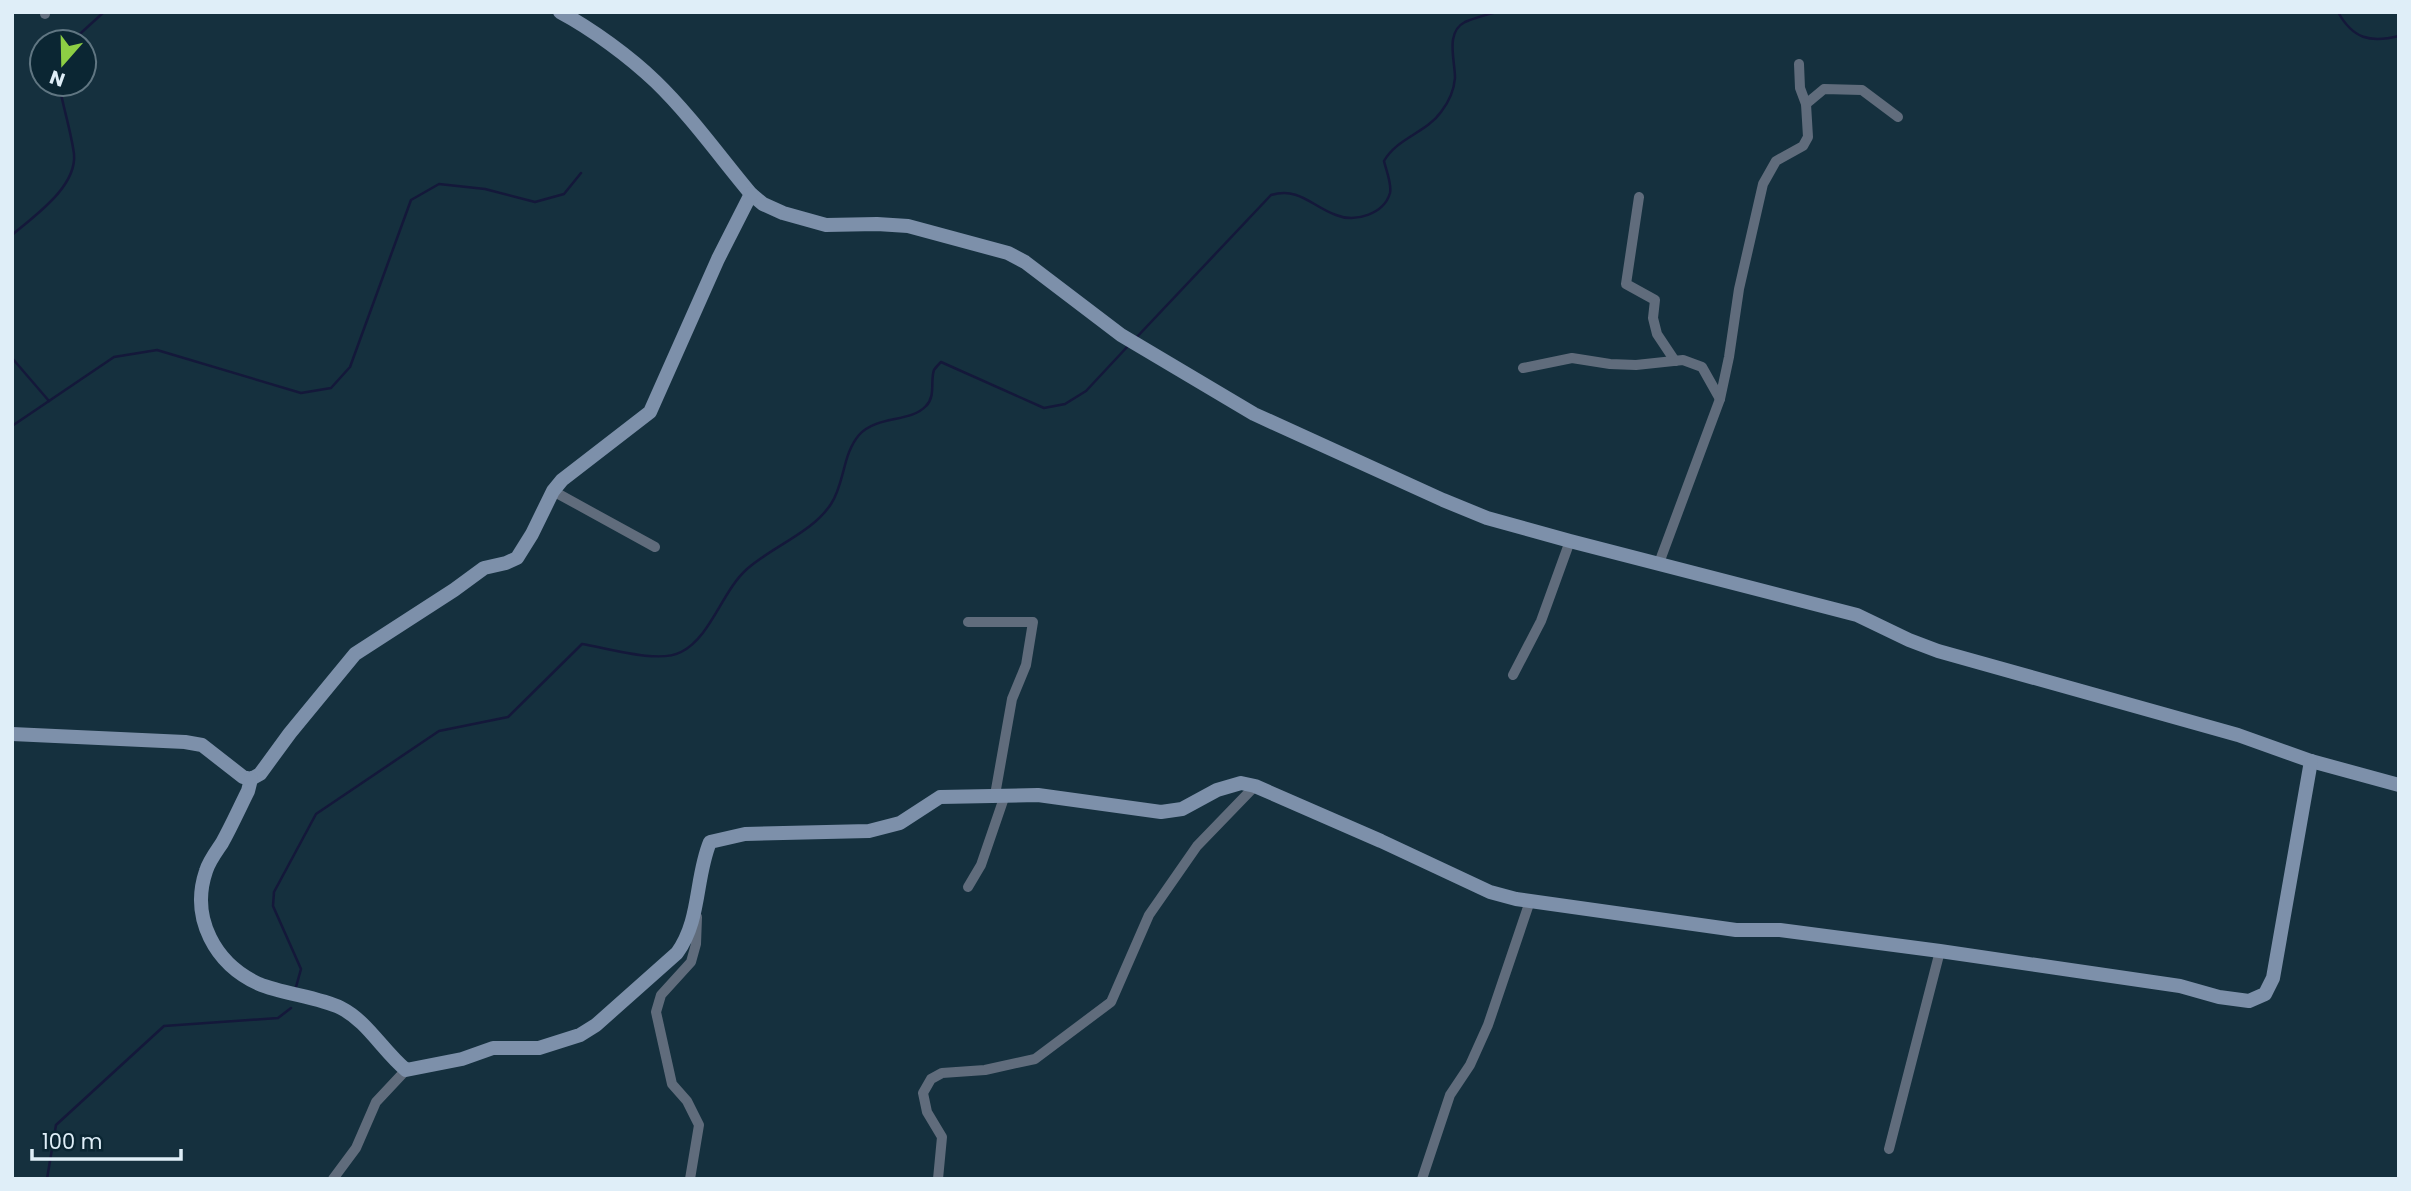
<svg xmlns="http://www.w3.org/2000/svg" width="2411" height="1191" font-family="Poppins,sans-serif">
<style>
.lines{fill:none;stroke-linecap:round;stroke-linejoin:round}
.stream{stroke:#14183a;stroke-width:2.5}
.street{stroke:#606c7c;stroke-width:10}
.secondary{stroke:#7d90aa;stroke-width:14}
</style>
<rect width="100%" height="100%" fill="#15303e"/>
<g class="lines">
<g class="stream">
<path d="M2338 12C2353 39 2370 43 2399 36"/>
<polyline points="71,42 104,12"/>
<path d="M12 235C34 216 77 187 74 154 71 131 63 107 59 84"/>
<path d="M1135 339 1271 195C1300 187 1311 206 1336 215 1355 223 1384 214 1390 193 1392 184 1386 170 1384 161 1397 138 1426 133 1441 112 1448 103 1454 90 1455 78 1455 60 1445 32 1465 22 1474 18 1486 15 1496 12"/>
<polyline points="12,358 49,401"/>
<polyline points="12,426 114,357 157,350 301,393 331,388 350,367 411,200 439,184 485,189 535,202 564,194 581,173"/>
<path d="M296 987 301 969 273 906 274 892 316 814 439 731 508 717 582 644C607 648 659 664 681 652 711 637 722 591 747 569 773 546 812 533 831 504 845 483 842 455 859 435 877 415 910 423 926 406 936 396 930 381 934 370 936 367 939 364 941 362L1044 408 1065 404 1086 391 1128 346"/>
<polyline points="47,1179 56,1125 164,1026 278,1018 291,1008"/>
</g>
<g class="street">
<polyline points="45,14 45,12"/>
<polyline points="1806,104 1824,89 1862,90 1898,117"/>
<polyline points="1639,197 1626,284 1655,300 1653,318 1657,334 1675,361"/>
<polyline points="1523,368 1572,358 1610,364 1636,365 1683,360 1702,367 1720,399"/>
<polyline points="553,491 655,547"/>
<polyline points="1659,563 1720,399 1729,357 1739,289 1763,184 1776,161 1803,146 1808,137 1806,104 1800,88 1799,64"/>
<polyline points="968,622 1033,622 1026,665 1012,699 995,795"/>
<polyline points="1513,675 1541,621 1570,541"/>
<polyline points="968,887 981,865 1005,795"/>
<polyline points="1889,1149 1940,951"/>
<polyline points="333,1179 356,1148 376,1102 406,1070"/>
<polyline points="690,1179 699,1125 687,1101 672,1084 656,1012 661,995 691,962 696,944 697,917"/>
<polyline points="938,1179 942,1137 927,1112 923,1093 931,1079 942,1073 985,1070 1035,1059 1111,1002 1149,915 1197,846 1255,786"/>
<polyline points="1422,1179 1450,1095 1470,1065 1488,1025 1530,901"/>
</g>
<g class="secondary">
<path d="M560 12C592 29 630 57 656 82 691 116 720 157 751 194L763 204 783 213 826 225 877 224 908 226 1008 253 1025 262 1121 335 1254 414 1443 500 1487 518 1570 541 1857 615 1909 640 1938 651 2238 735 2311 761 2399 785"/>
<polyline points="12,734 185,742 202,745 243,777 251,779 260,774 290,733 355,654 454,590 484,568 506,563 517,558 532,534 553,491 562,480 650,412 718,259 751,194"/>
<path d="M251 779 248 791C239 809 231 827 222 843 216 852 209 861 206 871 190 918 215 964 259 984 283 994 319 997 341 1008 367 1021 383 1051 406 1070L462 1059 493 1048H539L580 1035 596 1025 677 953C701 920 695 878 710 842L745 834 869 831 900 823 940 797 1038 795 1161 812 1182 809 1217 790 1241 783 1255 786 1381 841 1490 892 1516 899 1736 930H1780L1940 951 2180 986 2219 997 2249 1001 2265 994 2273 978 2311 761"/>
</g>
</g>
<rect width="2411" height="1191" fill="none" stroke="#dfeef8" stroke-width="28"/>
<g transform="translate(63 63) rotate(200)"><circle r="33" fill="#0b2633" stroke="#607682" stroke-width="2"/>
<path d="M0-5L12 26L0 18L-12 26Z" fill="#8dce44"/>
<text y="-10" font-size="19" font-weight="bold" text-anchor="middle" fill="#dfeef8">N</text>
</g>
<path d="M32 1149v10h149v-10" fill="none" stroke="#dfeef8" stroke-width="3.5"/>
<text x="42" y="1149" font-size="21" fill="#dfeef8" stroke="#0b2633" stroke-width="5" paint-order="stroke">100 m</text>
</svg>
